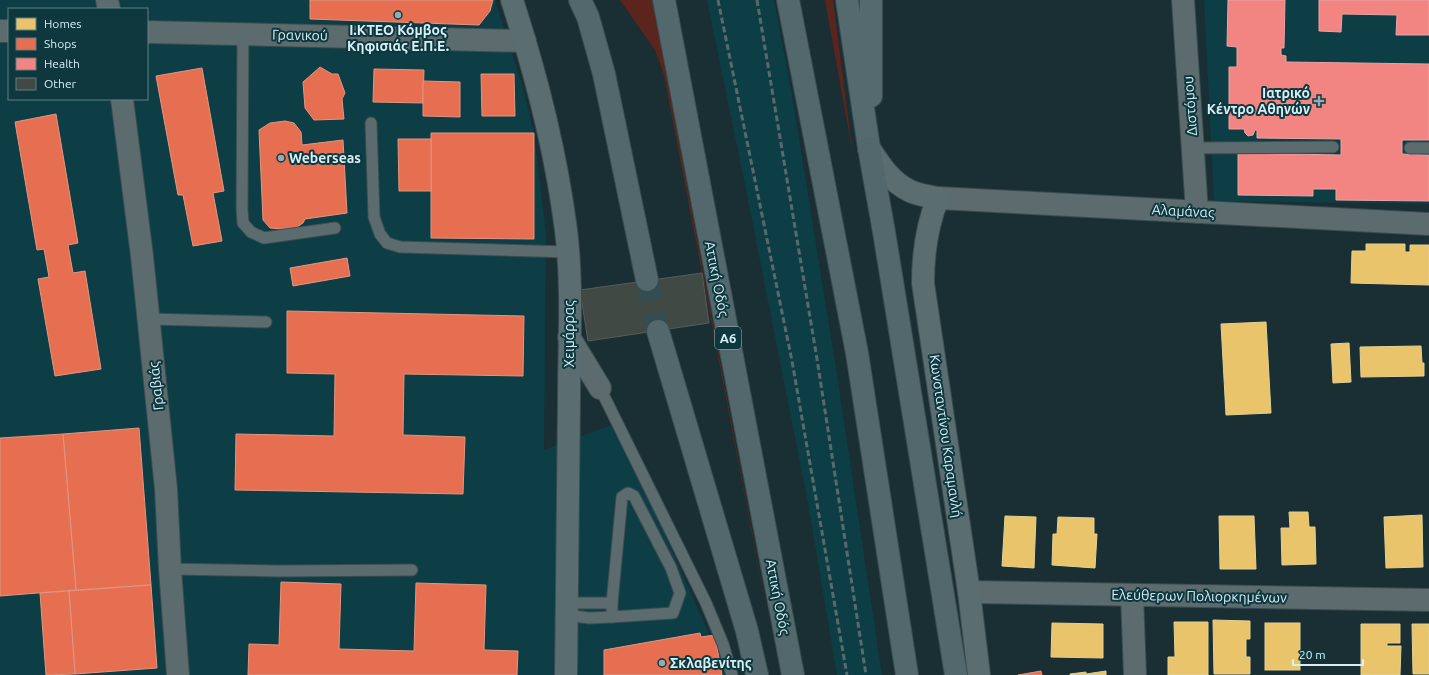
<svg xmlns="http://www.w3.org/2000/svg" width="1429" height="675" font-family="Ubuntu,sans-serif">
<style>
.built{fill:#0d3d45;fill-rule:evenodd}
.green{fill:#5b251d}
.homes{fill:#e9c46a;stroke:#e3d194}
.shops{fill:#e76f51;stroke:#e29682}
.health{fill:#f28482;stroke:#eaa4a5}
.building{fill:#404943;stroke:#565d57}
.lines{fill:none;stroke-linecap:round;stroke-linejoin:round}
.highway-tunnel{stroke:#354c50;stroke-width:22;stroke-dasharray:22 11;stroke-linecap:butt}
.lane-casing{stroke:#3a4c50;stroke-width:13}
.street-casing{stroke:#3a4c50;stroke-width:24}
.secondary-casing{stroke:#3a4c50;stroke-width:24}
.primary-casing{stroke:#3a4c50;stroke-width:24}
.highway-casing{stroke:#3a4c50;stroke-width:24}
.lane{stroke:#5b6b6e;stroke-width:11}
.street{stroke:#5b6b6e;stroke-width:22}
.secondary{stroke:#5a6d71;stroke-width:22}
.primary{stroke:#556a6e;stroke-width:22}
.highway{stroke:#52686c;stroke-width:22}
.rail{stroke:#5a6a6c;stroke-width:3;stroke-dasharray:6 3;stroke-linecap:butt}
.poi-dot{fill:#94acb2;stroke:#0e373e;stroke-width:1.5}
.labels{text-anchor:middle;stroke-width:4;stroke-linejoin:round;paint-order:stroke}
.shield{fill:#0e373e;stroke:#9ab8bf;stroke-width:1}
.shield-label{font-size:13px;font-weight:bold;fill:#d6f0f6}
.poi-label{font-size:14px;font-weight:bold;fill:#d6f0f6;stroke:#0e373e;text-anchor:start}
.street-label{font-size:14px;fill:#d6f0f6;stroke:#0e373e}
</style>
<rect width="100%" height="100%" fill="#192f33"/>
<g class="built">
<path d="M0 0H495L523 88 534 133 546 233 544 450 611 425 654 509 727 675H0ZM9 9H147V99H9Z"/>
<polygon points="707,0 774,0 791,89 835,362 882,675 837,675 808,503 746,190"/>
<polygon points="1204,0 1429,0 1429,204 1214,201"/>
</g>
<g class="green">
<polygon points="620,0 652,0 779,675 664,75 655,50"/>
<polygon points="825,0 833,0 853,155"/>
</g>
<g class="homes">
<polygon points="1366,244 1405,244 1405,252 1410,252 1410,245 1429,245 1429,285 1351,283 1352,251 1366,251"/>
<polygon points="1266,322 1271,413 1226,415 1221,324"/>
<polygon points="1349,343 1351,382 1333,383 1331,344"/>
<polygon points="1421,346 1422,363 1424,363 1424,376 1361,377 1360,347"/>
<polygon points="1289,512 1308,512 1309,527 1315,527 1316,564 1282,565 1281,528 1290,528"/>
<polygon points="1422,515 1423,567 1386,568 1384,517"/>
<polygon points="1005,516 1036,517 1034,568 1002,566"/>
<polygon points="1219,516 1254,516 1256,569 1220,569"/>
<polygon points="1058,517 1094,518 1094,534 1097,534 1095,568 1052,565 1053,534 1057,534"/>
<polygon points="1213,620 1250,621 1250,639 1246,639 1246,657 1250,657 1250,674 1214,674"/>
<polygon points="1174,622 1208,622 1208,675 1168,675 1168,657 1175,657"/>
<polygon points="1052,623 1103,624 1103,658 1051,657"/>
<rect x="1265" y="623" width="35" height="47"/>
<polygon points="1361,624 1400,624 1400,643 1387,643 1387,646 1401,646 1400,675 1361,675"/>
<polygon points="1412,624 1429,624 1429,674 1413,674"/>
<polygon points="1106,671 1106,675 1070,675 1070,674 1086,672 1086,674"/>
</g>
<g class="shops">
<polygon points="310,0 493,0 490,11 479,25 310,19"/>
<polygon points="320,67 332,74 338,74 345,93 342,99 344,119 314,120 305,108 303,82"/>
<polygon points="202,68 224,191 213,193 222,241 193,246 183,195 178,195 156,76"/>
<polygon points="374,69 424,70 423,103 373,102"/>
<polygon points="481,74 514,74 515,116 482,116"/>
<polygon points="423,81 460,82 460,117 423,116"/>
<polygon points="56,114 78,243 68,245 73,273 85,271 101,369 55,376 38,279 49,277 44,249 37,250 15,122"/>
<polygon points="285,121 294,123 301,132 302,145 343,140 347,213 305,219 303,223 297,227 281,229 270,228 263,220 259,130 270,123"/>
<polygon points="431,133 534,133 534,239 431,238"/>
<polygon points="398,139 431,139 431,191 399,191"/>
<polygon points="347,258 350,276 293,286 290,268"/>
<polygon points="287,311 524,316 523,376 404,374 403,435 465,437 463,494 235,490 236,434 334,436 335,374 287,373"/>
<polygon points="139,428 151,585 76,590 63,434"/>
<polygon points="63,434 76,590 0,596 0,438"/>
<polygon points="281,582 341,584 339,649 414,651 416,583 486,585 484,650 518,651 517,675 248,675 249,644 279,645"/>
<polygon points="151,585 157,668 75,674 69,591"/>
<polygon points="69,591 75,674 46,675 40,593"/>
<polygon points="700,633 701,637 715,635 722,675 604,675 604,650"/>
<polygon points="1041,671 1042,675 1018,675"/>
</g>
<g class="health">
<polygon points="1228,0 1285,0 1284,48 1281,48 1281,55 1286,56 1286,62 1429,64 1429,140 1402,140 1402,154 1429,155 1429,201 1336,200 1336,189 1313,189 1313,196 1238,195 1238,153 1341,155 1341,139 1257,138 1257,130 1255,130 1253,135 1248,136 1245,133 1244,129 1229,129 1229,67 1237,67 1237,47 1227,46"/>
<polygon points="1319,0 1429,0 1429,35 1396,35 1397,15 1342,14 1341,32 1319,31"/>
</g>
<polygon class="building" points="702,273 709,323 588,341 580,290"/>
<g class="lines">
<polyline class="highway-tunnel" points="647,280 658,331"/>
<defs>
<g id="lane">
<polyline points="243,33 242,209 243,223 251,232 264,238 335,228"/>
<polyline points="371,123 374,217 380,234 387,243 400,247 568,252"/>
<polyline points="1192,148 1333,147"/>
<polyline points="1410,148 1429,148"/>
<polyline points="149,319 266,322"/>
<polyline points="600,388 706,603 723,644 732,675"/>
<polygon points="628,493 634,496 671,568 680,593 673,613 612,617 612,603 622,497"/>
<polyline points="170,569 278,571 412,570"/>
<polyline points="567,603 612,603"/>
<polyline points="567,615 589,618 612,617"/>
</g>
<g id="street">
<polyline points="107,0 109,9"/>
<polyline points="1183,0 1197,212"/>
<polyline points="0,31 9,31"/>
<polyline points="147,32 525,41"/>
<polyline points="122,99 142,256 166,489 170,569 178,675"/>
<polyline points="938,198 1429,224"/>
<polyline points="569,337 600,388"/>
<polyline points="969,592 1429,600"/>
<polyline points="1132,595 1135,675"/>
</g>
<g id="secondary">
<path d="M512 0C536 74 556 152 566 230 573 286 569 344 569 401 568 492 567 584 566 675"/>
<path d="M869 148C880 165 891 182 910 191 918 195 929 196 938 198 927 225 923 253 923 283L969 592 979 675"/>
</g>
<g id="primary">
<polyline points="847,0 869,148"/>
<polyline points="871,96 871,0"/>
</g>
<g id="highway">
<polyline points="580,0 588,17 604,74 647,280"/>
<polyline points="664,0 793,675"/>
<polyline points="788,0 857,353 907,675"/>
<polyline points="869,148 884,232 956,675"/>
<polyline points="658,331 747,631 757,675"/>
</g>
</defs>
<use href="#lane" class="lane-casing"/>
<use href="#street" class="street-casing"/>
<use href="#secondary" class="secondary-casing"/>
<use href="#primary" class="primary-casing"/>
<use href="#highway" class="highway-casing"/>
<use href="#lane" class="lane"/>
<use href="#street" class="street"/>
<use href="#secondary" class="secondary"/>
<use href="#primary" class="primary"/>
<use href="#highway" class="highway"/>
<g class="rail">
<polyline points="718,0 792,361 847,675"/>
<polyline points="757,0 817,359 866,675"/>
</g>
</g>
<g class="poi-dot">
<circle cx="398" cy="15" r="4"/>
<path d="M1317 95h4v4h4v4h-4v4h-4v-4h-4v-4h4z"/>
<circle cx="281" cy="158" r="4"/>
<circle cx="662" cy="663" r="4"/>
</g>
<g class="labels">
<rect class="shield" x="715" y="327" width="26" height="22" rx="3"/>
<g class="shield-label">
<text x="728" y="343">Α6</text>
</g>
<g class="poi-label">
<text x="398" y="35" text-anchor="middle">Ι.ΚΤΕΟ Κόμβος<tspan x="398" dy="16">Κηφισιάς Ε.Π.Ε.</tspan></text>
<text x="1310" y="98" text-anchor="end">Ιατρικό<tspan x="1310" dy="16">Κέντρο Αθηνών</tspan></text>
<text x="289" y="163">Weberseas</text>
<text x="670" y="668">Σκλαβενίτης</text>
</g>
<g class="street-label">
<text transform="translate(300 35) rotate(1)" y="5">Γρανικού</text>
<text transform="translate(1190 106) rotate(-94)" y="5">Διστόμου</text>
<text transform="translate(1183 211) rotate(3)" y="5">Αλαμάνας</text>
<text transform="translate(717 279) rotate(79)" y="5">Αττική Οδός</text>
<text transform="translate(569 334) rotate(-90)" y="5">Χειμάρρας</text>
<text transform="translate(156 386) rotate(-96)" y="5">Γραβιάς</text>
<text transform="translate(946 436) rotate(82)" y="5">Κωνσταντίνου Καραμανλή</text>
<text transform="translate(1199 596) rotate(1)" y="5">Ελεύθερων Πολιορκημένων</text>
<text transform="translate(778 597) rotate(79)" y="5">Αττική Οδός</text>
</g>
</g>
<rect x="8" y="8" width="140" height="92" fill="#0e373e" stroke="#5e8188"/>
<rect x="16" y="18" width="20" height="12" fill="#e9c46a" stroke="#5e8188"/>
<text x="44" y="28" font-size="12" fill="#d6f0f6">Homes</text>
<rect x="16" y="38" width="20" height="12" fill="#e76f51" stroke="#5e8188"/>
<text x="44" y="48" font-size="12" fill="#d6f0f6">Shops</text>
<rect x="16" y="58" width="20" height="12" fill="#f28482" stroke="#5e8188"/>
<text x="44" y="68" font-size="12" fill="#d6f0f6">Health</text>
<rect x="16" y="78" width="20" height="12" fill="#404943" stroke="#5e8188"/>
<text x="44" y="88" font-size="12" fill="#d6f0f6">Other</text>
<path d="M1293 659v6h70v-6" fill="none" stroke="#d6f0f6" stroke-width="2"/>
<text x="1299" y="659" font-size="12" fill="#d6f0f6" stroke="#0e373e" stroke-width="3" paint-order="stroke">20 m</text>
</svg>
